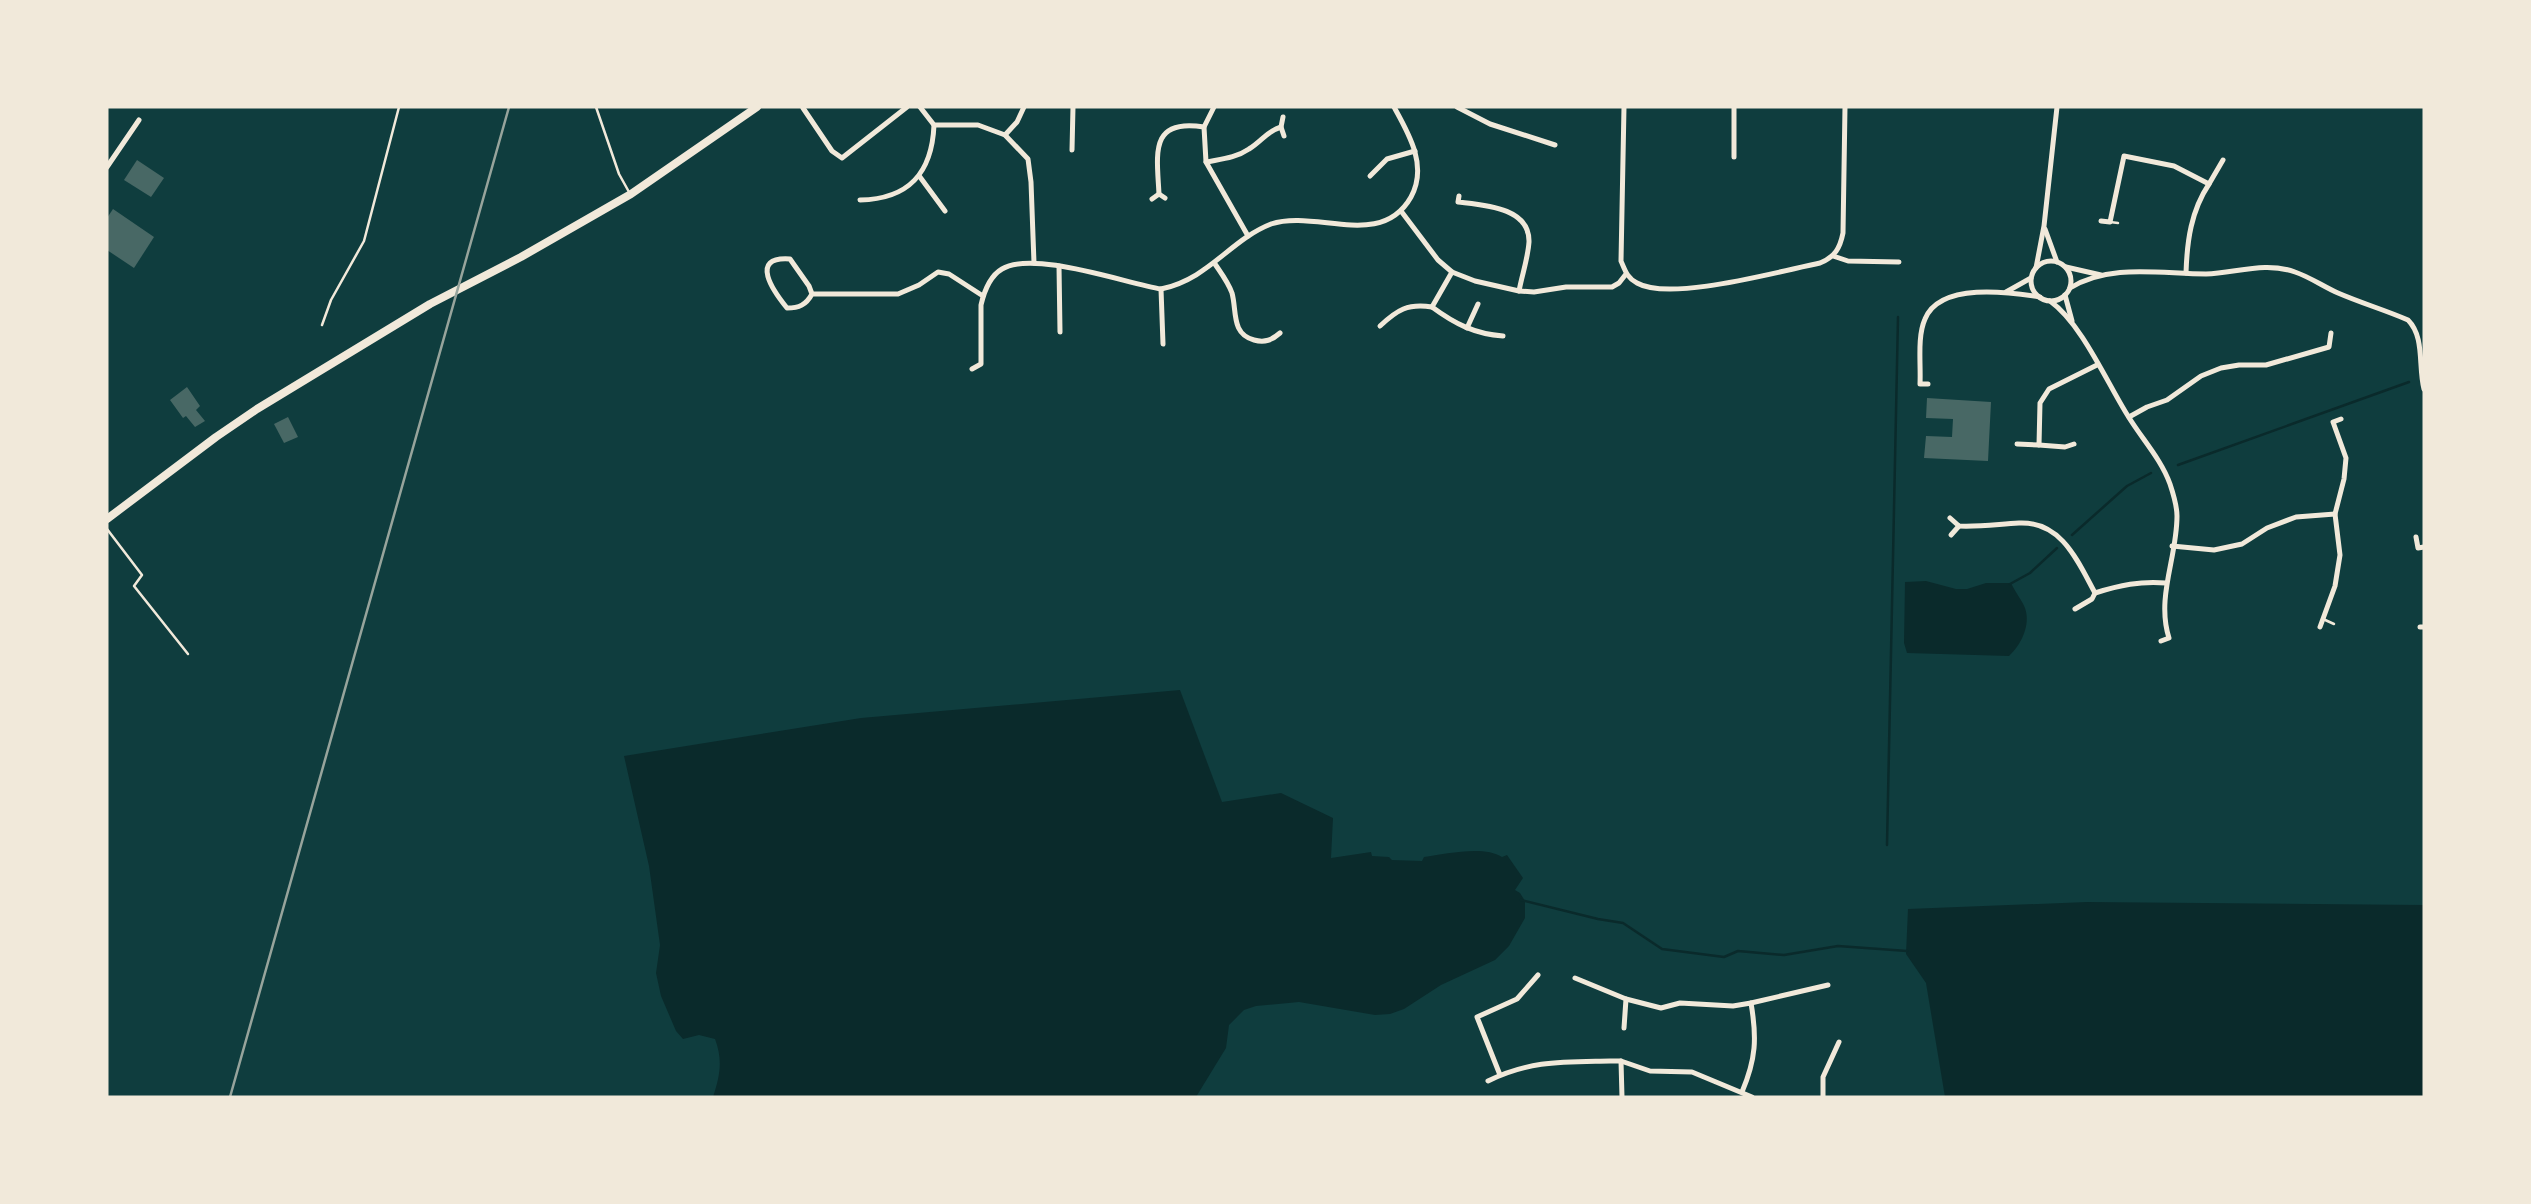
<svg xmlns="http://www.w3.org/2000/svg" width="2531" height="1204" font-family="Montserrat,sans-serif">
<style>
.water{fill:#0a2a2b}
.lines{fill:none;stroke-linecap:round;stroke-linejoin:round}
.stream{stroke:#0a2a2b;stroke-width:2.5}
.building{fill:#486865}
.service{stroke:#f1e9da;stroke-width:2.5}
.minor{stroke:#f1e9da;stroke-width:5}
.secondary{stroke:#f1e9da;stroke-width:8}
.rail{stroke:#97a49c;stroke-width:2.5}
</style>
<rect width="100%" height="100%" fill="#0f3d3e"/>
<g class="water">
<path d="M1926 581 1956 589H1967L1986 583H2011C2015 592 2022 600 2025 608 2031 625 2021 645 2009 656L1907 653 1904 643 1905 582Z"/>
<path d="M1180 690 1222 802 1281 793 1333 818 1331 858 1371 852 1372 856 1389 857 1392 860 1422 861 1424 857C1445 854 1484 845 1502 857L1507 855 1523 878 1515 890 1520 893 1525 901V918L1509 946 1495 960 1441 985 1404 1009 1390 1014 1375 1015 1299 1002 1256 1006 1244 1010 1229 1025 1226 1048 1196 1097H713C720 1076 723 1060 715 1039L699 1035 683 1039 676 1031 661 996 656 973 660 945 649 866 624 756 861 718Z"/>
<polygon points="2087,902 2424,905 2424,1097 1945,1097 1926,983 1906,954 1908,909"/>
</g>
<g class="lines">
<g class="stream">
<polyline points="2178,465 2409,382"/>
<polyline points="2072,535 2127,486 2151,473"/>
<polyline points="2010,584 2030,573 2057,548"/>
<polyline points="1887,845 1898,317"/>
<polyline points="1521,900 1598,919 1623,923 1662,949 1724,957 1738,951 1784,955 1838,946 1907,951"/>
</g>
</g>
<g class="building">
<polygon points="137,160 164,178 151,197 124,180"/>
<polygon points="113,209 154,237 134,268 107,250 107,218"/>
<polygon points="187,387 200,406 196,410 205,421 195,427 186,416 183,418 170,400"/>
<polygon points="1927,398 1991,402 1988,461 1924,458 1926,436 1952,437 1953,419 1926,418"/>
<polygon points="288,417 298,437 284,443 274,424"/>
</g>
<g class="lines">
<g class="service">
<polyline points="596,107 619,174 629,192"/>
<polyline points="2110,222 2118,223"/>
<polyline points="322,325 331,300 364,241 399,107"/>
<polyline points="107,529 142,575 134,586 188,654"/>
<polyline points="2323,619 2334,624"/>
</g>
<g class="minor">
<polyline points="920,107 934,125 978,125 1005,135 1028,159 1031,182 1034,263"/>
<polyline points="1214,107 1204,127 1206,162 1248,236"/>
<polyline points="1457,107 1490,124 1555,145"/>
<path d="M1624 107 1621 261C1625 270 1627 278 1637 283 1670 302 1780 271 1820 263 1835 257 1840 248 1843 233L1845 107"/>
<polyline points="803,108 832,151 842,158 907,107"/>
<polyline points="1283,117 1281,127 1284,136"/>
<polyline points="1005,135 1017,122 1024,107"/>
<polyline points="1072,150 1073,107"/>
<polyline points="1734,157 1734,107"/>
<path d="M1206 162C1221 159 1236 158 1249 149 1262 141 1267 131 1281 127"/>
<polyline points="107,167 139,120"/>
<polyline points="1370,176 1387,159 1415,151"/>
<polyline points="920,177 945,211"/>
<polyline points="2209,184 2223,160"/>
<path d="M1159 194C1157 154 1149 118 1204 127"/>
<path d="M1459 196 1458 202C1483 205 1530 207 1529 242 1528 258 1522 275 1519 291"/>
<polyline points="1152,199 1159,194 1165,198"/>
<path d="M860 200C909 199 932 173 934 125"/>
<polyline points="1401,211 1438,260 1452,272 1475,281 1519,291 1534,292 1566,287 1612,287 1619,283 1626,274"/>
<path d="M2101 221 2110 222 2124 156 2174 166 2209 184C2191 211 2187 241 2186 273"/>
<polyline points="2045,229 2057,262"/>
<polyline points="1833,256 1848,261 1899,262"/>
<circle cx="2051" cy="281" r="20"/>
<path d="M1215 264C1221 273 1228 282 1232 293 1237 311 1231 334 1254 340 1265 343 1272 340 1280 333"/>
<polyline points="1059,266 1060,332"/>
<polyline points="2066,267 2101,275"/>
<polyline points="2036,268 2044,226 2057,107"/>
<path d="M2070 288C2110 263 2161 274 2206 274 2236 273 2265 261 2295 272 2310 277 2324 287 2338 293 2361 303 2385 310 2408 320 2425 337 2418 366 2424 389"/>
<polyline points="1161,289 1163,344"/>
<polyline points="2006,292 2031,278"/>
<path d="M812 294 809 286 790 259C748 256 774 292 787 308 799 308 806 305 812 294H898L919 285 938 272 949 274 983 296"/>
<polyline points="2065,295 2072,321"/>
<path d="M2050 301C2082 324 2106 381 2128 416 2142 439 2161 459 2170 484 2173 493 2177 507 2177 516 2177 558 2156 597 2169 638L2161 641"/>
<path d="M1432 307C1455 324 1475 334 1503 336"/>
<path d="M1380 326C1397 310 1408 303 1432 307L1452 272"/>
<polyline points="1467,328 1478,304"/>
<path d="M972 369 981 364V305C984 292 990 276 1002 269 1033 250 1125 283 1161 289 1209 279 1230 240 1271 224 1316 209 1381 250 1411 197 1428 166 1409 134 1394 107"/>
<path d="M1928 384H1920C1921 364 1917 337 1925 319 1940 282 2009 292 2040 297"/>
<polyline points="2129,417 2147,407 2167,400 2201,376 2221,368 2239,365 2266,365 2329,347 2331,333"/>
<polyline points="2017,444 2039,445 2040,403 2049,389 2097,365"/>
<polyline points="2039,445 2065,447 2074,444"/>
<path d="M1950 518 1959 526C1980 527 1999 524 2019 523 2062 521 2078 562 2095 593 2120 585 2140 581 2166 583"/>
<polyline points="1951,535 1959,526"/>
<polyline points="2416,537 2418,548 2424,547"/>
<polyline points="2172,546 2214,550 2242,544 2267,528 2296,517 2335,514"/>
<polyline points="2075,609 2092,599 2095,593"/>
<polyline points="2320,627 2335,586 2340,555 2335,514 2344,479 2346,458 2333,422 2341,419"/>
<polyline points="2420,627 2424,627"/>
<polyline points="1575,978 1626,999 1624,1028"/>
<polyline points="1626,999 1661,1008 1680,1003 1733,1006 1751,1003"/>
<polyline points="1621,1061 1622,1097"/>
<polyline points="1500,1075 1477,1017 1517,999 1538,975"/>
<path d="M1488 1081C1530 1060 1565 1062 1610 1061H1621L1650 1071 1692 1072 1752 1097"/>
<path d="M1742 1092C1756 1059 1757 1038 1751 1003L1828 985"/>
<polyline points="1823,1097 1823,1077 1839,1042"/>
</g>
<polyline class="secondary" points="107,519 216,437 257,409 430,304 521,257 631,194 757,107"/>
<polyline class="rail" points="230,1097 509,107"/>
</g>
<rect width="2531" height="1204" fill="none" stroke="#f1e9da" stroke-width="217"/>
</svg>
